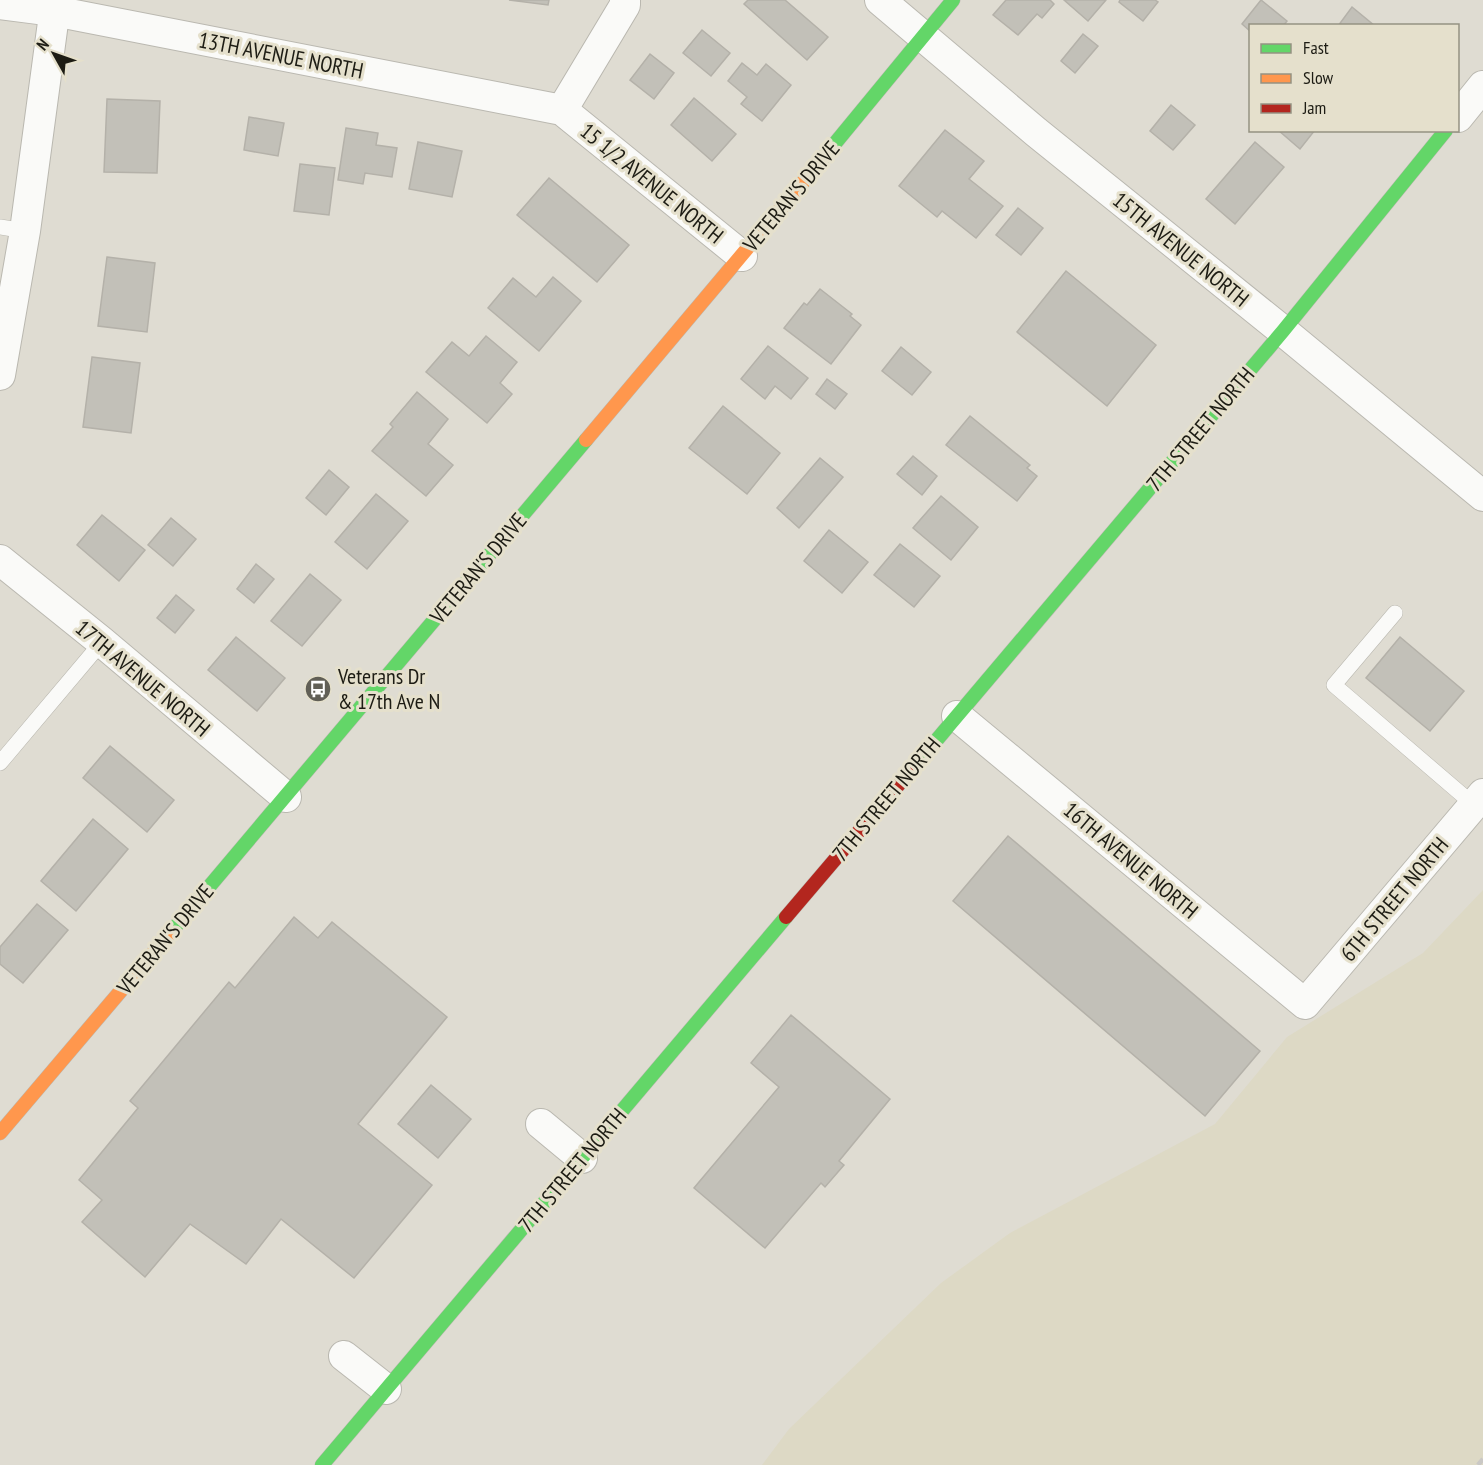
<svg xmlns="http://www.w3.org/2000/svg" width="1483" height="1465" font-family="'PT Sans Narrow',sans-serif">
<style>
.built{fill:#ddd9c5}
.building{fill:#c2c0b8;stroke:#b4b1a9;stroke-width:1.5}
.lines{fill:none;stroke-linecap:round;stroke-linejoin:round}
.lane-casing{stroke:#bab8b0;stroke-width:16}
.street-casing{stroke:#bab8b0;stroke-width:32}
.fast-casing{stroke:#bab8b0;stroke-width:15}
.slow-casing{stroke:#bab8b0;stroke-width:15}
.jam-casing{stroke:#bab8b0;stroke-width:15}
.lane{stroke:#fafaf8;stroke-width:15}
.street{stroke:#fafaf8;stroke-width:30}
.fast{stroke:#63d668;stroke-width:14}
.slow{stroke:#ff974d;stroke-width:14}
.jam{stroke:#b3261e;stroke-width:14}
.rail{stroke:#cac8c5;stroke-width:4.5;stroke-dasharray:9 4.5;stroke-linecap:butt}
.labels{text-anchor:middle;stroke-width:6;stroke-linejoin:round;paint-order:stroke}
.street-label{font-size:22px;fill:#1d1c14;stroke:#e5e0cc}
.poi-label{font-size:22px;fill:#1d1c14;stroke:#e5e0cc;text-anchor:start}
</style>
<rect width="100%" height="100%" fill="#dfdcd2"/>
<polygon class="built" points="1483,890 1483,1465 762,1465 789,1429 941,1283 1010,1233 1215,1124 1287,1037 1423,953"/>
<g class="building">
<polygon points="509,0 549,0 548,5"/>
<polygon points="748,0 785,0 828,37 807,60 744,4"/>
<polygon points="1006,0 1050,0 1054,4 1042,18 1037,14 1018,35 993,15"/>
<polygon points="1064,0 1106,0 1088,21"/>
<polygon points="1120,0 1155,0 1158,2 1143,21 1119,2"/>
<polygon points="1261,0 1287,21 1283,26 1250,26 1250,31 1242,24"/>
<polygon points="1352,7 1375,26 1338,26"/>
<polygon points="702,30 730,53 711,76 683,53"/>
<polygon points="1083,34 1098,46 1075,73 1061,61"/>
<polygon points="650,54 674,73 654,99 630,80"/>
<polygon points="742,63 757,75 766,64 791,85 762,121 741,104 747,97 728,81"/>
<polygon points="694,98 736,134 712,161 671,125"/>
<polygon points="107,99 160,101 157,173 104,172"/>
<polygon points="1171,105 1195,125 1173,150 1150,131"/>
<polygon points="249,117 284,123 278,156 244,150"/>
<polygon points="346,128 378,133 376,145 397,148 392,177 365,173 363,184 338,180"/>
<polygon points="945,130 984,161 969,179 1003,206 976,238 942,211 937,217 899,186"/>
<polygon points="1278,130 1315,130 1300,149"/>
<polygon points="418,142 462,151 452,197 409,189"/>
<polygon points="1255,142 1284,167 1235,224 1206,199"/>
<polygon points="300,164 335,168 329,215 294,211"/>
<polygon points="549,178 629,245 597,282 517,215"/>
<polygon points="1018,208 1043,228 1021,255 996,235"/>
<polygon points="107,257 155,263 147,332 98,326"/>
<polygon points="1066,271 1156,345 1107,406 1017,332"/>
<polygon points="553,277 581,301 539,351 488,308 513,278 536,297"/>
<polygon points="820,289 852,314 850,316 861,325 831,364 784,328 804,303 807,305"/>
<polygon points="486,336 517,362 500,383 512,394 487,423 426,372 452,342 469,356"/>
<polygon points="768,346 808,378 791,399 775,386 765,399 741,379"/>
<polygon points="901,347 931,372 912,395 882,371"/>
<polygon points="92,357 140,363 131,433 83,427"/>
<polygon points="827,379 847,394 835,409 816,394"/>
<polygon points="417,392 448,419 428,444 453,465 426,496 372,451 393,427 390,424"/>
<polygon points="723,406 780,453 747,494 689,448"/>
<polygon points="970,416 1030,465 1027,468 1037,476 1017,501 946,445"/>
<polygon points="913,456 937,476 922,495 897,474"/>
<polygon points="820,458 843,477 799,528 777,508"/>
<polygon points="329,470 349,487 326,515 306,498"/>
<polygon points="376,494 408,521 367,569 335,542"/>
<polygon points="941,496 978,527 951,560 913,528"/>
<polygon points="102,515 145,550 119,581 77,545"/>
<polygon points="171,518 196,539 173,566 148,545"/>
<polygon points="829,530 868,562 842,593 804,561"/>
<polygon points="900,544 940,576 914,607 874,575"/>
<polygon points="256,564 274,579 254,603 237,589"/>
<polygon points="310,574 341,600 302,646 271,621"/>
<polygon points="176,595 194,610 175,633 157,618"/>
<polygon points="236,637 285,678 257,711 208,670"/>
<polygon points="1400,637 1464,691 1430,731 1366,678"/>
<polygon points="110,746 174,800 147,832 83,778"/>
<polygon points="93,819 128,849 76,911 41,881"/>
<polygon points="1008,836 1260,1051 1205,1116 953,901"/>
<polygon points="37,904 68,930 23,983 0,964 0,947"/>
<polygon points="294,917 318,938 332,922 447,1017 358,1124 432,1185 354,1278 281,1219 246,1264 190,1224 145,1277 82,1222 102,1200 79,1180 138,1108 130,1101 229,982 235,988"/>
<polygon points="791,1015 890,1099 839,1161 844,1165 825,1187 821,1183 765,1248 694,1188 779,1087 751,1063"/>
<polygon points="431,1085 471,1119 438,1158 398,1124"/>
</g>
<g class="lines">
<defs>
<g id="lane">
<polyline points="0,227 25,231"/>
<polyline points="1395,613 1334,685 1474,805"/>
<polyline points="0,763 102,642"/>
</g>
<g id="street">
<polyline points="880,0 1036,132 1283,331 1483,496"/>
<polyline points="0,4 54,11 562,110 742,256"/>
<polyline points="562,110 625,5 625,0"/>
<polyline points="1458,117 1483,86"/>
<polyline points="0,375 25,231 56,0"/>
<polyline points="0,560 102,642 286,797"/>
<polyline points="957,716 1305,1004 1483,794"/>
<polyline points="541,1124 582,1158"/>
<polyline points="344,1356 386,1389"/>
</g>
<g id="fast">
<polyline points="804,181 953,0"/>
<polyline points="918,762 1283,331 1446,130"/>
<polyline points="170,933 586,440"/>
<polyline points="322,1465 786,917"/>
</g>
<g id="slow">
<polyline points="586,440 804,181"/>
<polyline points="0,1133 170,933"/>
</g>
<polyline id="jam" points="786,917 918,762"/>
</defs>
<use href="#lane" class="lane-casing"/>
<use href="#street" class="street-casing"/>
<use href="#fast" class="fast-casing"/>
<use href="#slow" class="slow-casing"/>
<use href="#jam" class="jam-casing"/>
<use href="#lane" class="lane"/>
<use href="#street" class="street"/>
<use href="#fast" class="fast"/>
<use href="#slow" class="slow"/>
<use href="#jam" class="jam"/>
<polyline class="rail" points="1478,1465 1483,1459"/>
</g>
<defs>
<symbol id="bus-disc" viewBox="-11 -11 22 22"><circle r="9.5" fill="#615f56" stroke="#e5e0cc"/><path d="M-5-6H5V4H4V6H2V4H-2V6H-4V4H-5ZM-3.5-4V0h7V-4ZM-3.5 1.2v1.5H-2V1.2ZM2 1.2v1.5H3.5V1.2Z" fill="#fff"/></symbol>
</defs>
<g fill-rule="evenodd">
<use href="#bus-disc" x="303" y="674" width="30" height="30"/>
</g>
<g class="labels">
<g class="street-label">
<text transform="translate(281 55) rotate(11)" y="8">13TH AVENUE NORTH</text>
<text transform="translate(652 183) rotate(39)" y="8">15 1/2 AVENUE NORTH</text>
<text transform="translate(791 196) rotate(-50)" y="8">VETERAN'S DRIVE</text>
<text transform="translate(1181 249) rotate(39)" y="8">15TH AVENUE NORTH</text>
<text transform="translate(1200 429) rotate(-50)" y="8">7TH STREET NORTH</text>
<text transform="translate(478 568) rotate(-50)" y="8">VETERAN'S DRIVE</text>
<text transform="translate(143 678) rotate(40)" y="8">17TH AVENUE NORTH</text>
<text transform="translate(886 799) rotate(-50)" y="8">7TH STREET NORTH</text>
<text transform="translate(1131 860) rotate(40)" y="8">16TH AVENUE NORTH</text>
<text transform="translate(1394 899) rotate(-50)" y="8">6TH STREET NORTH</text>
<text transform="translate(165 939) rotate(-50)" y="8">VETERAN'S DRIVE</text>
<text transform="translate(572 1170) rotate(-50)" y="8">7TH STREET NORTH</text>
</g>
<g class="poi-label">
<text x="338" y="684">Veterans Dr<tspan x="338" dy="25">&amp; 17th Ave N</tspan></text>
</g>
</g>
<rect x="1249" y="24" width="210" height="108" fill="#e5e0cc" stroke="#959282" stroke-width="1.5"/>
<rect x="1261" y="44" width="30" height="9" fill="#63d668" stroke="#959282" stroke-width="1.5"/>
<text x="1303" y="54" font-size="18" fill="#1d1c14">Fast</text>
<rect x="1261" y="74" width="30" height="9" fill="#ff974d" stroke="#959282" stroke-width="1.5"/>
<text x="1303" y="84" font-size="18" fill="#1d1c14">Slow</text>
<rect x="1261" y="104" width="30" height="9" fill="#b3261e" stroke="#959282" stroke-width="1.5"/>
<text x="1303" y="114" font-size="18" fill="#1d1c14">Jam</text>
<g transform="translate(54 54) rotate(310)" stroke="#e5e0cc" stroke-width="4.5" paint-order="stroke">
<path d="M0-4.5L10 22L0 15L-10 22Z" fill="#1d1c14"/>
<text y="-9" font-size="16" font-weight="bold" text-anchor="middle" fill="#1d1c14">N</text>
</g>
</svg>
